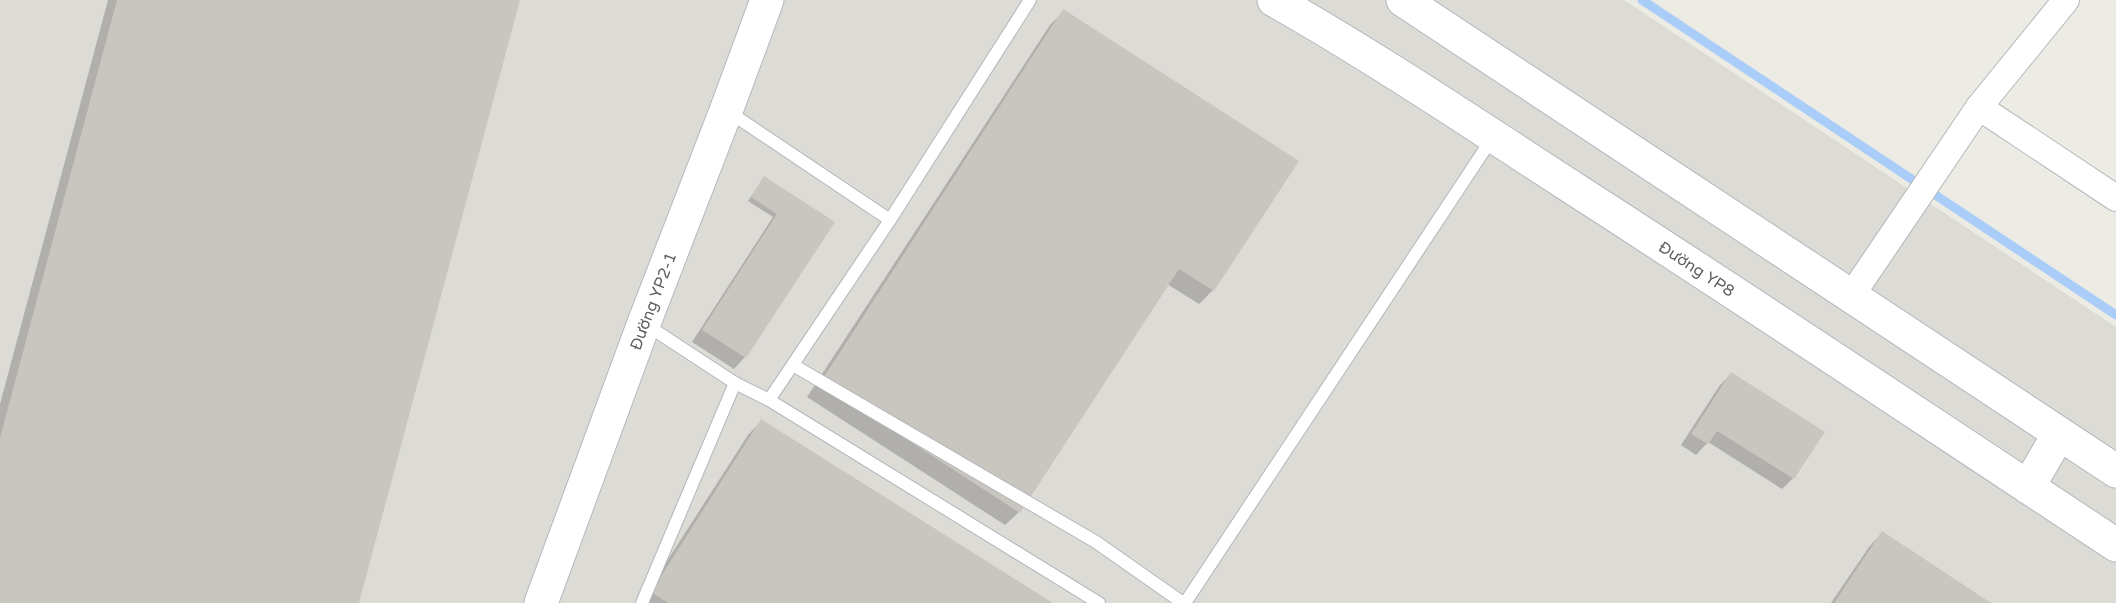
<svg xmlns="http://www.w3.org/2000/svg" width="2116" height="603" font-family="'Varela Round',sans-serif">
<style>
.industrial{fill:#dcdbd6}
.shadow{fill:#0003}
.lines{fill:none;stroke-linecap:round;stroke-linejoin:round}
.stream{stroke:#a9cdf8;stroke-width:9}
.building{fill:#c9c6c0}
.lane-casing{stroke:#b4b6ba;stroke-width:14}
.street-casing{stroke:#b4b6ba;stroke-width:28}
.secondary-casing{stroke:#b5b7bd;stroke-width:35}
.lane{stroke:#fff;stroke-width:12}
.street{stroke:#fff;stroke-width:26}
.secondary{stroke:#fff;stroke-width:33}
.labels{text-anchor:middle;stroke-width:5;stroke-linejoin:round;paint-order:stroke}
.street-label{font-size:16px;fill:#5c5f63;stroke:#fff}
</style>
<rect width="100%" height="100%" fill="#edece4"/>
<polygon class="industrial" points="0,0 1624,0 2116,327 2116,603 0,603"/>
<g class="shadow">
<polygon points="108,0 518,0 357,603 0,603 0,404"/>
<polygon points="1064,11 1297,162 1213,290 1199,304 1167,284 1019,512 1005,525 807,397 1050,25"/>
<polygon points="761,182 833,222 745,357 734,369 692,342 773,217 748,201"/>
<polygon points="1731,374 1793,478 1782,489 1708,442 1696,455 1681,445 1720,385"/>
<polygon points="761,421 1050,603 640,603 748,435"/>
<polygon points="1882,533 1988,603 1831,603 1869,547"/>
</g>
<g class="lines">
<polyline class="stream" points="1642,0 2116,315"/>
</g>
<g class="building">
<polygon points="117,0 520,0 359,603 0,603 0,438"/>
<polygon points="1063,9 1299,161 1214,291 1179,269 1020,513 820,383"/>
<polygon points="764,176 835,222 746,358 702,330 777,214 751,197"/>
<polygon points="1731,372 1825,432 1794,479 1717,431 1708,444 1691,434"/>
<polygon points="761,419 1053,603 668,603 651,592"/>
<polygon points="1882,531 1991,603 1834,603"/>
</g>
<g class="lines">
<defs>
<g id="lane">
<polyline points="729,112 890,220"/>
<polyline points="645,324 735,383 769,400 1099,603"/>
<polyline points="793,365 1096,542 1183,603"/>
<polyline points="769,400 890,220 1030,0"/>
<polyline points="642,603 735,383"/>
<polyline points="1185,603 1493,137"/>
</g>
<g id="street">
<polyline points="1979,107 2116,198"/>
<polyline points="1851,296 1979,107 2066,0"/>
</g>
<g id="secondary">
<path id="s1" d="M1274 0C1376 58 1474 124 1573 188 1755 305 1935 426 2116 545"/>
<polyline points="1403,0 2116,471"/>
<polyline points="2028,487 2059,434"/>
<path id="s2" d="M541 603 644 323 726 111 767 0"/>
</g>
</defs>
<use href="#lane" class="lane-casing"/>
<use href="#street" class="street-casing"/>
<use href="#secondary" class="secondary-casing"/>
<use href="#lane" class="lane"/>
<use href="#street" class="street"/>
<use href="#secondary" class="secondary"/>
</g>
<g class="labels">
<g class="street-label">
<text dy="6" stroke="none"><textPath href="#s1" startOffset="501">Đường YP8</textPath></text>
<text dy="6" stroke="none"><textPath href="#s2" startOffset="322">Đường YP2-1</textPath></text>
</g>
</g>
</svg>
